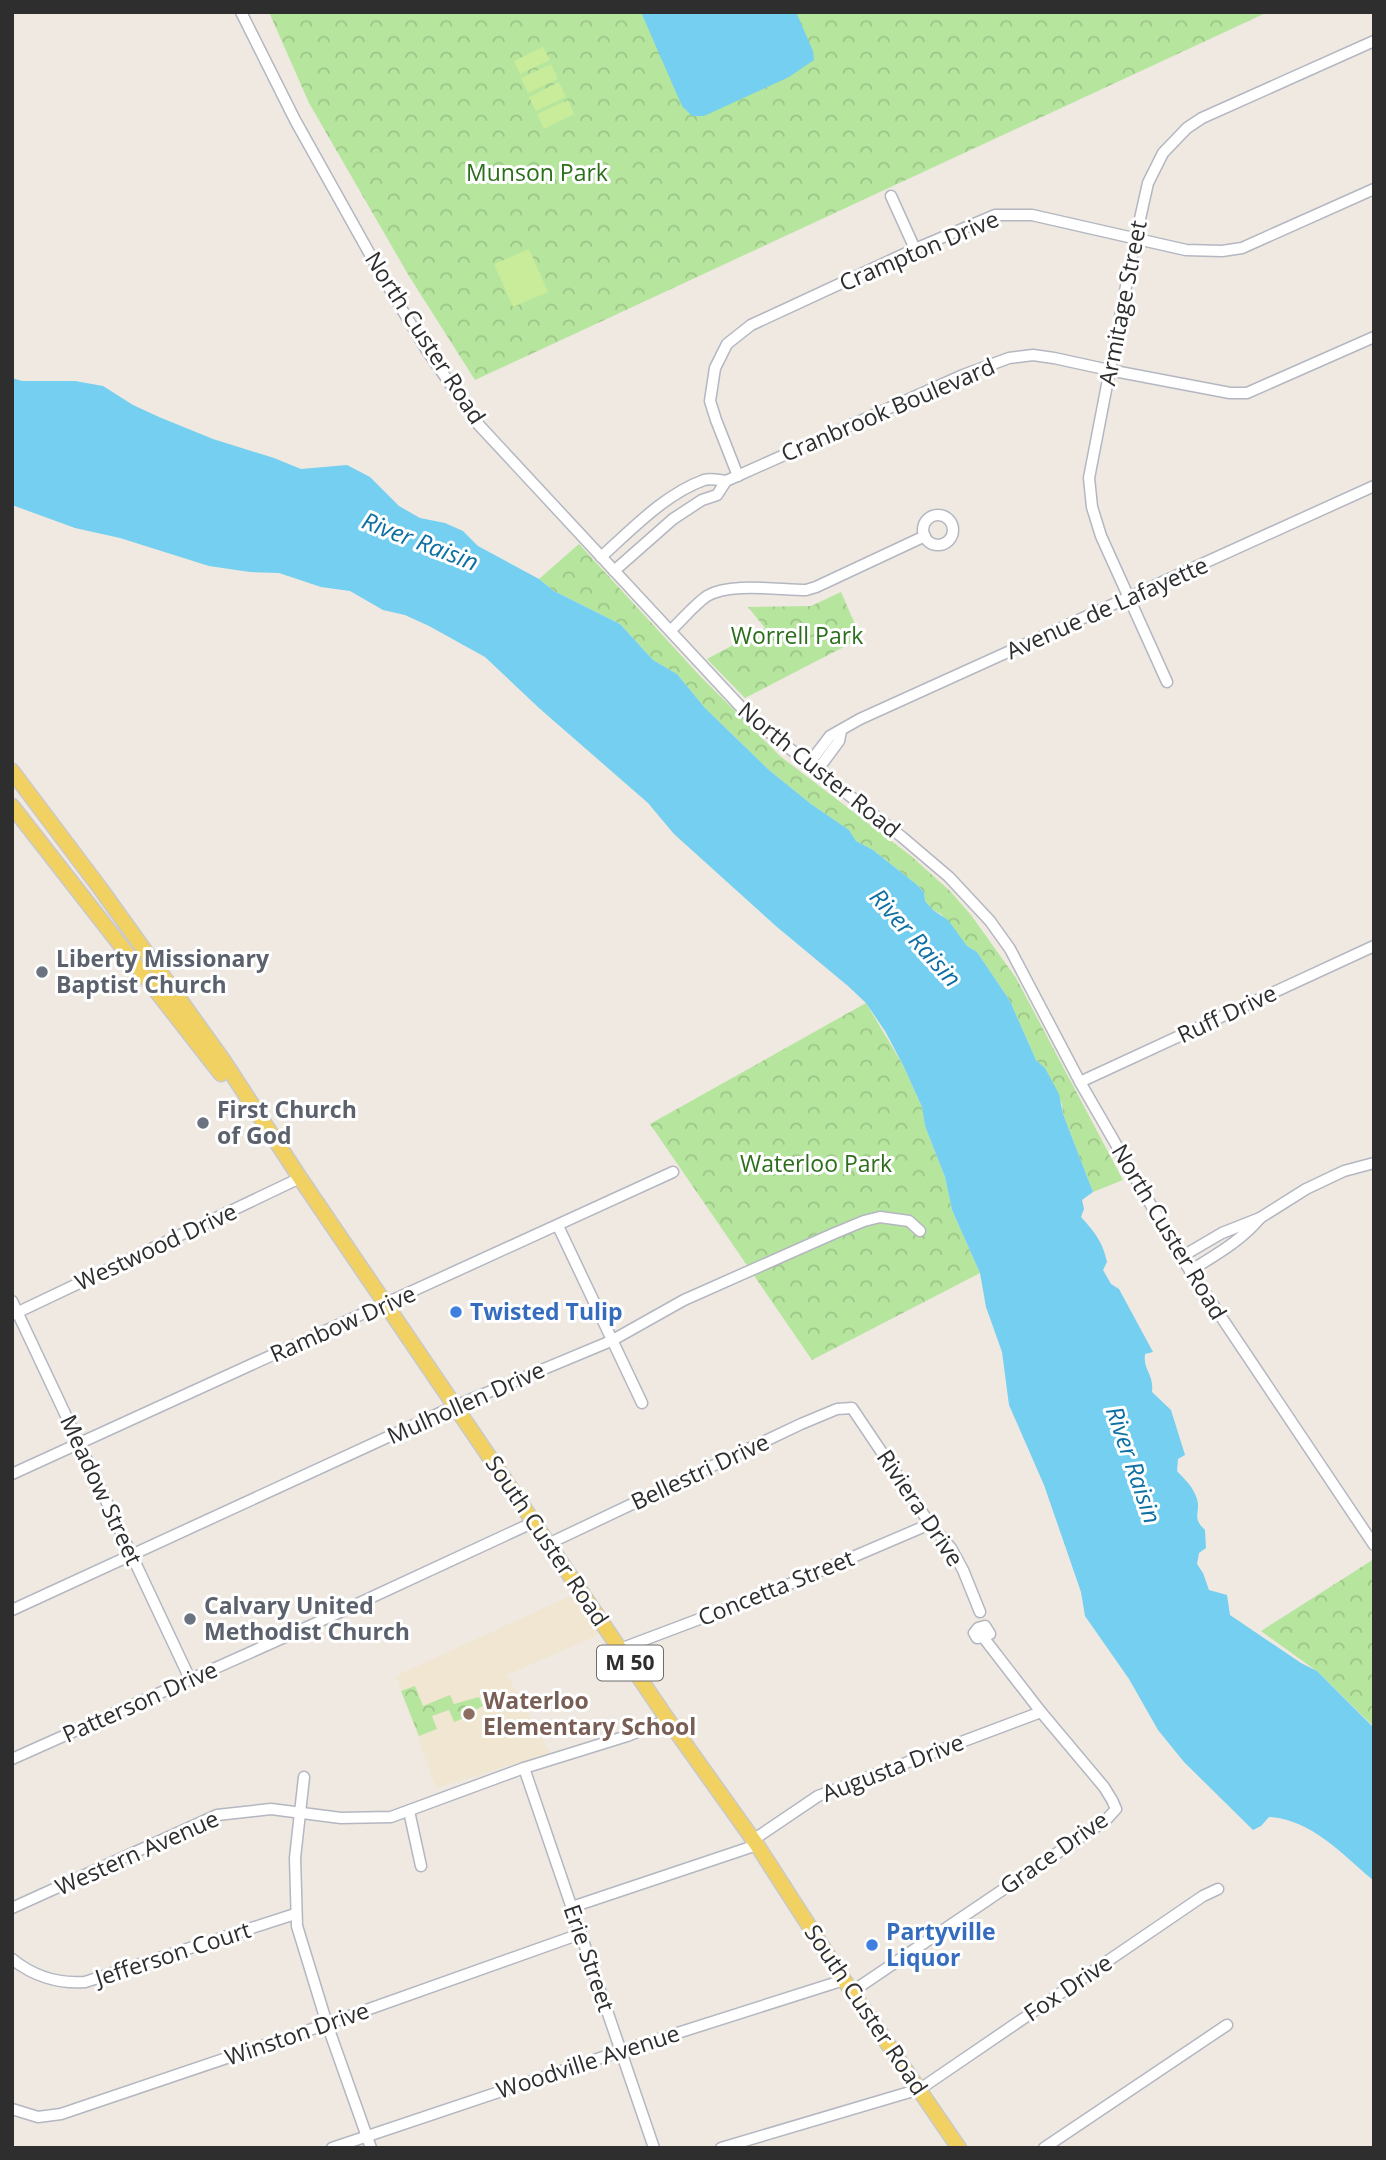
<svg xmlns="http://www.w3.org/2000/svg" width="1386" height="2160" font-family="'Open Sans',sans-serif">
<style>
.education{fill:#f0e6d1}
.forest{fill:url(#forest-crowns)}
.pitch{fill:#c9ec9a}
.water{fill:#75cff0}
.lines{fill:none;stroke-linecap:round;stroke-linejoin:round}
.minor-casing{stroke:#b4b7c1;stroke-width:13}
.major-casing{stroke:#c9c9c9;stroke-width:17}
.minor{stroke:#fff;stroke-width:10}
.major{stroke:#f2d163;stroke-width:14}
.worship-dot{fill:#6b7280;stroke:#fff;stroke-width:2.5}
.shop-dot{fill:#3f7fe0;stroke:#fff;stroke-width:2.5}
.education-dot{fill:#8d6e63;stroke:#fff;stroke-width:2.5}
.labels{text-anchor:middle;stroke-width:6;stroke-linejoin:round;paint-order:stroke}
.shield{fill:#fff;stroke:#6d6d6d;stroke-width:2}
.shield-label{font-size:21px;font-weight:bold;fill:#2e2e2e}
.park-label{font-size:23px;fill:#2c6e1b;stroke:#fff}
.street-label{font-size:23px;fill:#2e2e2e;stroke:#fff}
.worship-label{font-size:23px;font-weight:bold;fill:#5b616d;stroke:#fff;text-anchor:start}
.shop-label{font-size:23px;font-weight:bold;fill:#366cbe;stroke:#fff;text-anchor:start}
.education-label{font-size:23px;font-weight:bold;fill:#785e54;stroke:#fff;text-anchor:start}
.water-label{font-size:24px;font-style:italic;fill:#0d6fa3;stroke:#fff}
</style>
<defs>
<pattern id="forest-crowns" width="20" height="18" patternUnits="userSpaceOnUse" patternTransform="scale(1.75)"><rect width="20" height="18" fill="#b6e59e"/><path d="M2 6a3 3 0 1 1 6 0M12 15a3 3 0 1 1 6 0" fill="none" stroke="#9dc588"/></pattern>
</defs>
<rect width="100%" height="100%" fill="#efe9e1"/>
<polygon class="education" points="572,1595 600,1634 507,1675 550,1753 436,1788 396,1676"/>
<g class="forest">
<polygon points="269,12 1268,12 475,380 409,276 309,103"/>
<polygon points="579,544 700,676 780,756 911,856 950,891 971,915 1016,978 1123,1180 1093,1192 1063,1114 1062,1104 1045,1068 1036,1060 1010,1001 977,952 967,946 941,914 933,910 925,901 924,892 916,884 873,850 856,841 849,830 811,804 769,770 705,708 677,674 653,660 620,624 554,591 539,579"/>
<polygon points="841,592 861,638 745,698 707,659 765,628 748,607 811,606"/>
<polygon points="866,1003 903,1065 922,1107 925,1126 945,1177 952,1210 980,1273 812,1360 650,1124"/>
<polygon points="1374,1559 1374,1727 1318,1672 1261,1631"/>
<polygon points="415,1686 423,1706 450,1695 454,1704 479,1697 483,1706 473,1711 474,1714 454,1722 449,1710 432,1716 437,1729 419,1736 401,1691"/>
</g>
<g class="pitch">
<polygon points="543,47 550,60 520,74 514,61"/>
<polygon points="551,64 558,79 528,93 521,78"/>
<polygon points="559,82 566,97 536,111 529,97"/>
<polygon points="568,100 574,114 544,129 537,114"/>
<polygon points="529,249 548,292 513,307 494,264"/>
</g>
<g class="water">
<polygon points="641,12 796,12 813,51 814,60 789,77 704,116 692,116 682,106"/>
<path d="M12 378 22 381H75L103 386 133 405 159 417 213 439 274 458 301 469 347 465 370 477 399 506 420 518 445 523 463 531 478 546 539 579 554 591 620 624 653 660 677 674 705 708 769 770 811 804 849 830 856 841 873 850 916 884 924 892 925 901 933 910 948 920 967 946 977 952 1010 1001 1036 1060 1045 1068 1059 1094 1063 1114 1093 1192 1082 1200 1084 1209 1081 1217C1095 1232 1103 1243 1107 1262L1103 1270 1111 1284 1119 1289 1153 1352 1145 1354C1143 1371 1154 1373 1152 1392L1171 1410 1185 1455 1178 1459 1177 1471C1185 1480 1193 1486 1197 1499 1201 1513 1191 1517 1205 1530L1206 1548 1199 1553 1197 1564 1203 1573 1209 1590 1227 1595 1230 1615 1301 1663 1317 1671 1374 1728V1881C1343 1855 1311 1819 1269 1817L1261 1826 1253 1830 1184 1762 1158 1730 1129 1679 1085 1616 1081 1592 1044 1485 1009 1405 1002 1352 986 1307 980 1273 952 1210 945 1177 925 1126 922 1107 903 1065 885 1031 866 1003 848 986 777 927 674 834 648 803 539 708 485 657 429 626 405 615 383 610 350 591 321 587 279 573 250 572 209 566 120 538 75 528 12 505Z"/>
</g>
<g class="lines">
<defs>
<g id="minor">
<polyline points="241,12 295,120 386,283 426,349 478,424 751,718 902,837 949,877 990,921 1010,949 1080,1082 1181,1257 1374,1545"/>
<polyline points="891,196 915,249"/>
<polyline points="738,476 716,420 710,401 715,368 727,344 751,325 915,249 995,215 1032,215 1186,250 1222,251 1242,248 1374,189"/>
<circle cx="938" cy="530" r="15"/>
<path d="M601 557C631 530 665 494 704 480 711 478 718 480 726 481"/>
<polyline points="614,571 673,519 702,500 717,495 726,481 963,375 1009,358 1033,355 1054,358 1109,370 1230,393 1247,393 1374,337"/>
<path d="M671 630C683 619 694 605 707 596 730 582 779 590 806 590L816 587 925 536"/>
<polyline points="1167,682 1101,536 1092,507 1089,478 1133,250 1148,183 1163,153 1187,128 1202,118 1374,41"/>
<polyline points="808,765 830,736 860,719 1374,486"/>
<polyline points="816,772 839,741 841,731"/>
<polyline points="1080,1082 1374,946"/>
<polyline points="558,1226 642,1403"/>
<polyline points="1181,1257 1222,1233 1260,1218 1306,1189 1344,1171 1374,1163"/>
<path d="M1190 1271C1215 1255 1241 1241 1260 1218"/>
<polyline points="12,1301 190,1679"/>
<polyline points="12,1315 300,1178"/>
<polyline points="12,1474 673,1172"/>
<polyline points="550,1543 801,1424 837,1409 852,1408 930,1524 951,1548 963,1570 980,1612"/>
<polyline points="12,1610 455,1406 611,1341 684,1300 835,1233 864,1221 880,1217 909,1221 920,1231"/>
<polyline points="620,1649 771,1592 930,1524"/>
<polyline points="12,1759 314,1624 534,1522"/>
<polyline points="524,1768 654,2148"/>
<polyline points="304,1777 295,1858 297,1926 327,2024 371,2148"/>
<polyline points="409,1811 421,1866"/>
<polyline points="753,1840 818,1796 1041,1712"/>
<polyline points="572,1907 757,1845"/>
<polyline points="12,1908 217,1815 271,1809 341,1818 391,1817 524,1768 627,1736 668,1720"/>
<path d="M12 1959C33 1976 59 1984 85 1982L295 1914"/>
<polyline points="853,1991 1106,1820 1116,1809 1112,1800 1104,1787 1041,1712 983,1637 990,1634 985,1626 978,1628 974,1633 977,1638 983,1637"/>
<polyline points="12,2109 38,2117 61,2114 327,2024 580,1934"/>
<polyline points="332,2148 621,2051 844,1980"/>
<polyline points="721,2148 920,2089 1203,1896 1218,1889"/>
<polyline points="1044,2148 1227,2025"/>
</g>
<g id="major">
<polyline points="12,771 100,888 223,1060 300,1178 668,1720 757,1845 844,1980 959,2148"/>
<polyline points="12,806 221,1074"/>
</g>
</defs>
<use href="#minor" class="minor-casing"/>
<use href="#major" class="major-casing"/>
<use href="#minor" class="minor"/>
<use href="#major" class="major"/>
</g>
<g class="worship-dot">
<circle cx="42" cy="972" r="7"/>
<circle cx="203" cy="1123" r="7"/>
<circle cx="190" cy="1619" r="7"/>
</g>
<g class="shop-dot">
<circle cx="456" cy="1312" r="7"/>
<circle cx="872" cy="1945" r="7"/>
</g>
<circle class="education-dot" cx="469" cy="1714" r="7"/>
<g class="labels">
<rect class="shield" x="597" y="1645.5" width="66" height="35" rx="5"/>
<g class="shield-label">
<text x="630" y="1670">M 50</text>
</g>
<g class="park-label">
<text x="537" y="181">Munson Park</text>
<text x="797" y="644">Worrell Park</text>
<text x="816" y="1172">Waterloo Park</text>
</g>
<g class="street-label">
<text transform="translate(919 251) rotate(-23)" y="8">Crampton Drive</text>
<text transform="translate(1123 303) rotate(-79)" y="8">Armitage Street</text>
<text transform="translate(425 338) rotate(57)" y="8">North Custer Road</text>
<text transform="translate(888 410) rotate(-23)" y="8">Cranbrook Boulevard</text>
<text transform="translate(1107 608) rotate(-24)" y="8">Avenue de Lafayette</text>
<text transform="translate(819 770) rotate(39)" y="8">North Custer Road</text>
<text transform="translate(1227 1014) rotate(-25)" y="8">Ruff Drive</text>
<text transform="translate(1169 1232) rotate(59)" y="8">North Custer Road</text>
<text transform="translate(156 1247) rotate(-25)" y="8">Westwood Drive</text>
<text transform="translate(343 1324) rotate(-24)" y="8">Rambow Drive</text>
<text transform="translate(466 1403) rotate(-24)" y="8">Mulhollen Drive</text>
<text transform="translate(700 1472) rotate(-25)" y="8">Bellestri Drive</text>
<text transform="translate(101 1490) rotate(65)" y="8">Meadow Street</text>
<text transform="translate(920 1508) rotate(56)" y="8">Riviera Drive</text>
<text transform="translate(547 1541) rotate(56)" y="8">South Custer Road</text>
<text transform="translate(776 1588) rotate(-22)" y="8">Concetta Street</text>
<text transform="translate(140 1702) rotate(-24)" y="8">Patterson Drive</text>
<text transform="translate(893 1768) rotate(-21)" y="8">Augusta Drive</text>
<text transform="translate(137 1853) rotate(-24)" y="8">Western Avenue</text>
<text transform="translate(1054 1853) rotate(-35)" y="8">Grace Drive</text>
<text transform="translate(173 1954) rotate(-18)" y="8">Jefferson Court</text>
<text transform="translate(589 1958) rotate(71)" y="8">Erie Street</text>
<text transform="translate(1068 1988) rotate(-34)" y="8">Fox Drive</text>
<text transform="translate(866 2010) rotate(56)" y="8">South Custer Road</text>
<text transform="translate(297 2034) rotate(-19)" y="8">Winston Drive</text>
<text transform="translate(588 2062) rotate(-18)" y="8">Woodville Avenue</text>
</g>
<g class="worship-label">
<text x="56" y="967">Liberty Missionary<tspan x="56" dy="26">Baptist Church</tspan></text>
<text x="217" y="1118">First Church<tspan x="217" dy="26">of God</tspan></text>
<text x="204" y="1614">Calvary United<tspan x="204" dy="26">Methodist Church</tspan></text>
</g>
<g class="shop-label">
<text x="470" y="1320">Twisted Tulip</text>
<text x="886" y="1940">Partyville<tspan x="886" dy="26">Liquor</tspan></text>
</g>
<g class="education-label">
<text x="483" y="1709">Waterloo<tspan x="483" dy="26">Elementary School</tspan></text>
</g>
<g class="water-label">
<text transform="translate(420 542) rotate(21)" y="8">River Raisin</text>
<text transform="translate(915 938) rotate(48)" y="8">River Raisin</text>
<text transform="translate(1133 1465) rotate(71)" y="8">River Raisin</text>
</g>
</g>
<rect width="1386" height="2160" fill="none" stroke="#2e2e2e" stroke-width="28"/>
</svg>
